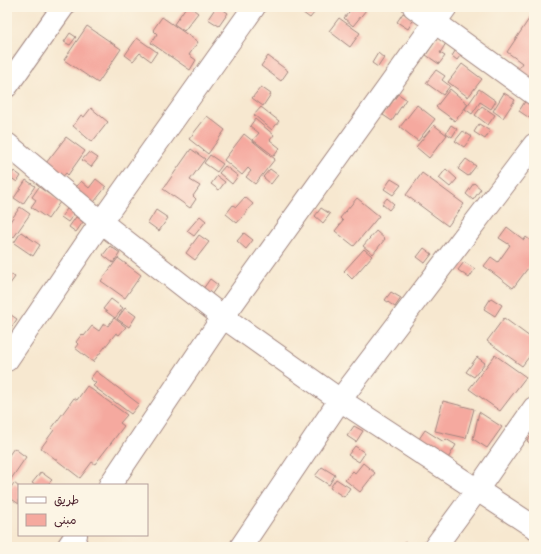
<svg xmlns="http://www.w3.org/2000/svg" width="541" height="554" font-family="'Gochi Hand','Playpen Sans Arabic',sans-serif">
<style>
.building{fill:#f5a99f}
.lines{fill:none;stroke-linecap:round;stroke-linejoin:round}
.street-casing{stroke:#a0847e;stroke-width:24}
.street{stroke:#fff;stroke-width:22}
</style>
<rect width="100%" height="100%" fill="#fcf5e5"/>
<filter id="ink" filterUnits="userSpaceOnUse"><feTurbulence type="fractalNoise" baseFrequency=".025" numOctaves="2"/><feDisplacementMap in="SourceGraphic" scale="8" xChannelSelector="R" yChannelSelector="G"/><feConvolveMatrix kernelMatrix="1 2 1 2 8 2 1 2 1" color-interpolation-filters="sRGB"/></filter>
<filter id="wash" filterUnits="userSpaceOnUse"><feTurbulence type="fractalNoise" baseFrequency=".012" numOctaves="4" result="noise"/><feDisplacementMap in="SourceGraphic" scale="16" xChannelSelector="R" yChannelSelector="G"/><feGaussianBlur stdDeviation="0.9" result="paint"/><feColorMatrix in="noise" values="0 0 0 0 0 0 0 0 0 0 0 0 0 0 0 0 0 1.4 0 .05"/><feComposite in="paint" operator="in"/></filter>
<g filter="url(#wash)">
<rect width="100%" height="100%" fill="#f7e8d0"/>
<g id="blocks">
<g class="building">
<polygon points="186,7 190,7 198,13 184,31 174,24"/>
<polygon points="216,7 219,7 228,13 219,26 208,19"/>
<polygon points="295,7 319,7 310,18"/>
<polygon points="353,7 363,7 366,10 353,26 344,18"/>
<polygon points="403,13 414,19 408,29 397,22"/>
<polygon points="531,16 534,18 534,80 518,69 522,63 507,52"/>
<polygon points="162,17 198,42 189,55 196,60 190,70 151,43 157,34 153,30"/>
<polygon points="339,18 360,33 350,47 329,31"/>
<polygon points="87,26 121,49 98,83 64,60"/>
<polygon points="70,33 76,37 70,45 64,42"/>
<polygon points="438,37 446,43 440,53 445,56 439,64 426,55"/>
<polygon points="137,38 157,52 151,61 140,53 133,61 125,55"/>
<polygon points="457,48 463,52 457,60 452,56"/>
<polygon points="378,53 384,58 378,67 372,63"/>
<polygon points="268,56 288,71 281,81 261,66"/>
<polygon points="462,64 482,79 468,97 448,82"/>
<polygon points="436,70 445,76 442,80 450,86 443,95 426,83"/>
<polygon points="261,87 271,94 263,106 252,98"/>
<polygon points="450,89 468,104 455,121 436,107"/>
<polygon points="479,89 496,101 491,109 480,102 472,114 465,109"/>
<polygon points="504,93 515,100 503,118 493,111"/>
<polygon points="398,94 406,99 392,121 383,115"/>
<polygon points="526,100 534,106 534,114 531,119 519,111"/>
<polygon points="417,105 435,119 418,141 400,127"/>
<polygon points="482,106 495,115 488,125 475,115"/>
<polygon points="261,107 279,121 272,130 254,115"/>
<polygon points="91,108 108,122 92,142 73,126 81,115 84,117"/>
<polygon points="207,116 225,130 208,154 189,139"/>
<polygon points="255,119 274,135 270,140 280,148 274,156 253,140 259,133 250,126"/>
<polygon points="479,124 490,131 485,139 474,132"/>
<polygon points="434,125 447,135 429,158 416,147"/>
<polygon points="451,125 457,129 452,137 446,133"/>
<polygon points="463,131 472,137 464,147 455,141"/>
<polygon points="244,134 275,159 255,184 246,177 251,171 248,168 242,175 224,160"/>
<polygon points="66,137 85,151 68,175 66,173 60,180 43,167"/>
<polygon points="191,149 205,159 190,180 200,186 193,196 196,199 190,208 163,189"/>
<polygon points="89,152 98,158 91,167 82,160"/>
<polygon points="210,155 223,164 217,172 204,163"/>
<polygon points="466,159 476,166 468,176 458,169"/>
<polygon points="225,166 238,176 232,184 219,173"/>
<polygon points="270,169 278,175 271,184 263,177"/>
<polygon points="446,169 457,179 450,187 439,178"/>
<polygon points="14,171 21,176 17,182 10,177"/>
<polygon points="422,173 464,204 448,226 406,195"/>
<polygon points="217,176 225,182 219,190 211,184"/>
<polygon points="96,179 106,187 91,206 73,191 81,181 89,188"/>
<polygon points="391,179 401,185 393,195 384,189"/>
<polygon points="26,180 35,186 23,204 14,198"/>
<polygon points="474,183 481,189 473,200 466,194"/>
<polygon points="39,187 60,202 48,219 31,207 36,200 32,197"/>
<polygon points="245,197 253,204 237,223 226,214 233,205 236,207"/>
<polygon points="357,198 379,216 354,246 335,231 343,221 340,218"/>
<polygon points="387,198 394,204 389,210 382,204"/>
<polygon points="20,207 30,214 14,237 7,232 7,226"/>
<polygon points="321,208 330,214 323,223 315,216"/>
<polygon points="67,209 74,214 68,222 61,217"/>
<polygon points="156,210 168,218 159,231 148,223"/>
<polygon points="200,216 206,221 194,236 187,231"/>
<polygon points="76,217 83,222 76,232 69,227"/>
<polygon points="507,227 524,240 526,237 532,242 530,244 534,247 534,260 513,288 484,266 491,257 498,262 510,245 499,238"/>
<polygon points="376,231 385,239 373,254 363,246"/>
<polygon points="21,232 40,245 33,256 14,243"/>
<polygon points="244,233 253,240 246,249 237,241"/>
<polygon points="199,235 209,242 195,260 186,253"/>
<polygon points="110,246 120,253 113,263 103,255"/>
<polygon points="424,248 432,254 425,263 417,257"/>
<polygon points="364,249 372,256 352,279 344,271"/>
<polygon points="118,258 141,275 125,298 101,281"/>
<polygon points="464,262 475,269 469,278 458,270"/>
<polygon points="7,272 15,277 7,288"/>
<polygon points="210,279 218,285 211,295 203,289"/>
<polygon points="391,292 401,298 395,307 385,300"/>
<polygon points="491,298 502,305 495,316 484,309"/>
<polygon points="111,299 123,308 115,318 103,309"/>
<polygon points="125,308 136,316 129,327 117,319"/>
<polygon points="8,313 17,319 11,328 7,325"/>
<polygon points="114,318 126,327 119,335 116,333 93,362 75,348 78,344 76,342 82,334 84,336 92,326 99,331 104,323 108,326"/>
<polygon points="504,318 534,340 534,354 532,353 522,366 487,341"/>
<polygon points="495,355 526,377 500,411 469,389"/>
<polygon points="477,357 485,363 474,377 466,372"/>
<polygon points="96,371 139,404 131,414 93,386 96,383 90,379"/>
<polygon points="87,386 127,415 120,423 124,426 95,464 92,462 80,478 41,448 54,430 52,428 74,398 77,400"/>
<polygon points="443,401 474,409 466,438 435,431"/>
<polygon points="479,412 502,427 487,448 473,439"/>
<polygon points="354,426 363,431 356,442 347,436"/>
<polygon points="425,430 444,442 446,439 456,445 447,460 417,442"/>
<polygon points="534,432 534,446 527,441"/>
<polygon points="355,446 365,453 359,462 348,455"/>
<polygon points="14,448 26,457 7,485 7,458"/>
<polygon points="363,463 375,473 360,492 345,480 353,471 355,473"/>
<polygon points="322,467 335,475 329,485 315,476"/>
<polygon points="41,472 52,480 47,485 35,485 32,483"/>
<polygon points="336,479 350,488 344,497 330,488"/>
<polygon points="14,483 19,487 19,504 7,496 7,493"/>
<polygon points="405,542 412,547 401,547"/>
</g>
</g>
</g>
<g filter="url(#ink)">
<use href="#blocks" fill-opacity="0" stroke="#a0847e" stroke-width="1"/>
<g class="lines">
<defs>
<g id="street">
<polyline points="414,7 534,94"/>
<polyline points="7,86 63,7"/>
<polyline points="7,144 101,222 223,317 340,400 534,527"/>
<polyline points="7,360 101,222 254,7"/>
<polyline points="110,485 223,317 446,7"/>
<polyline points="68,547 76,535"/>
<polyline points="241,547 340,400 534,145"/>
<polyline points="435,547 477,490 534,408"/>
</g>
</defs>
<use href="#street" class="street-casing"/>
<use href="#street" class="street"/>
</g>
</g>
<rect width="541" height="554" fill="none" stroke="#fcf5e5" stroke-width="24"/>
<rect x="18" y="484" width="130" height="52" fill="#fcf5e5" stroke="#b59f9b"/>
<rect x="26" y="497" width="20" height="6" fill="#ffffff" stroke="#b59f9b"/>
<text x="54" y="504" font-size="12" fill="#4a1f2b">طريق</text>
<rect x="26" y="514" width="20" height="12" fill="#f5a99f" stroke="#b59f9b"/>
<text x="54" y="524" font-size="12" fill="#4a1f2b">مبنى</text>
</svg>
